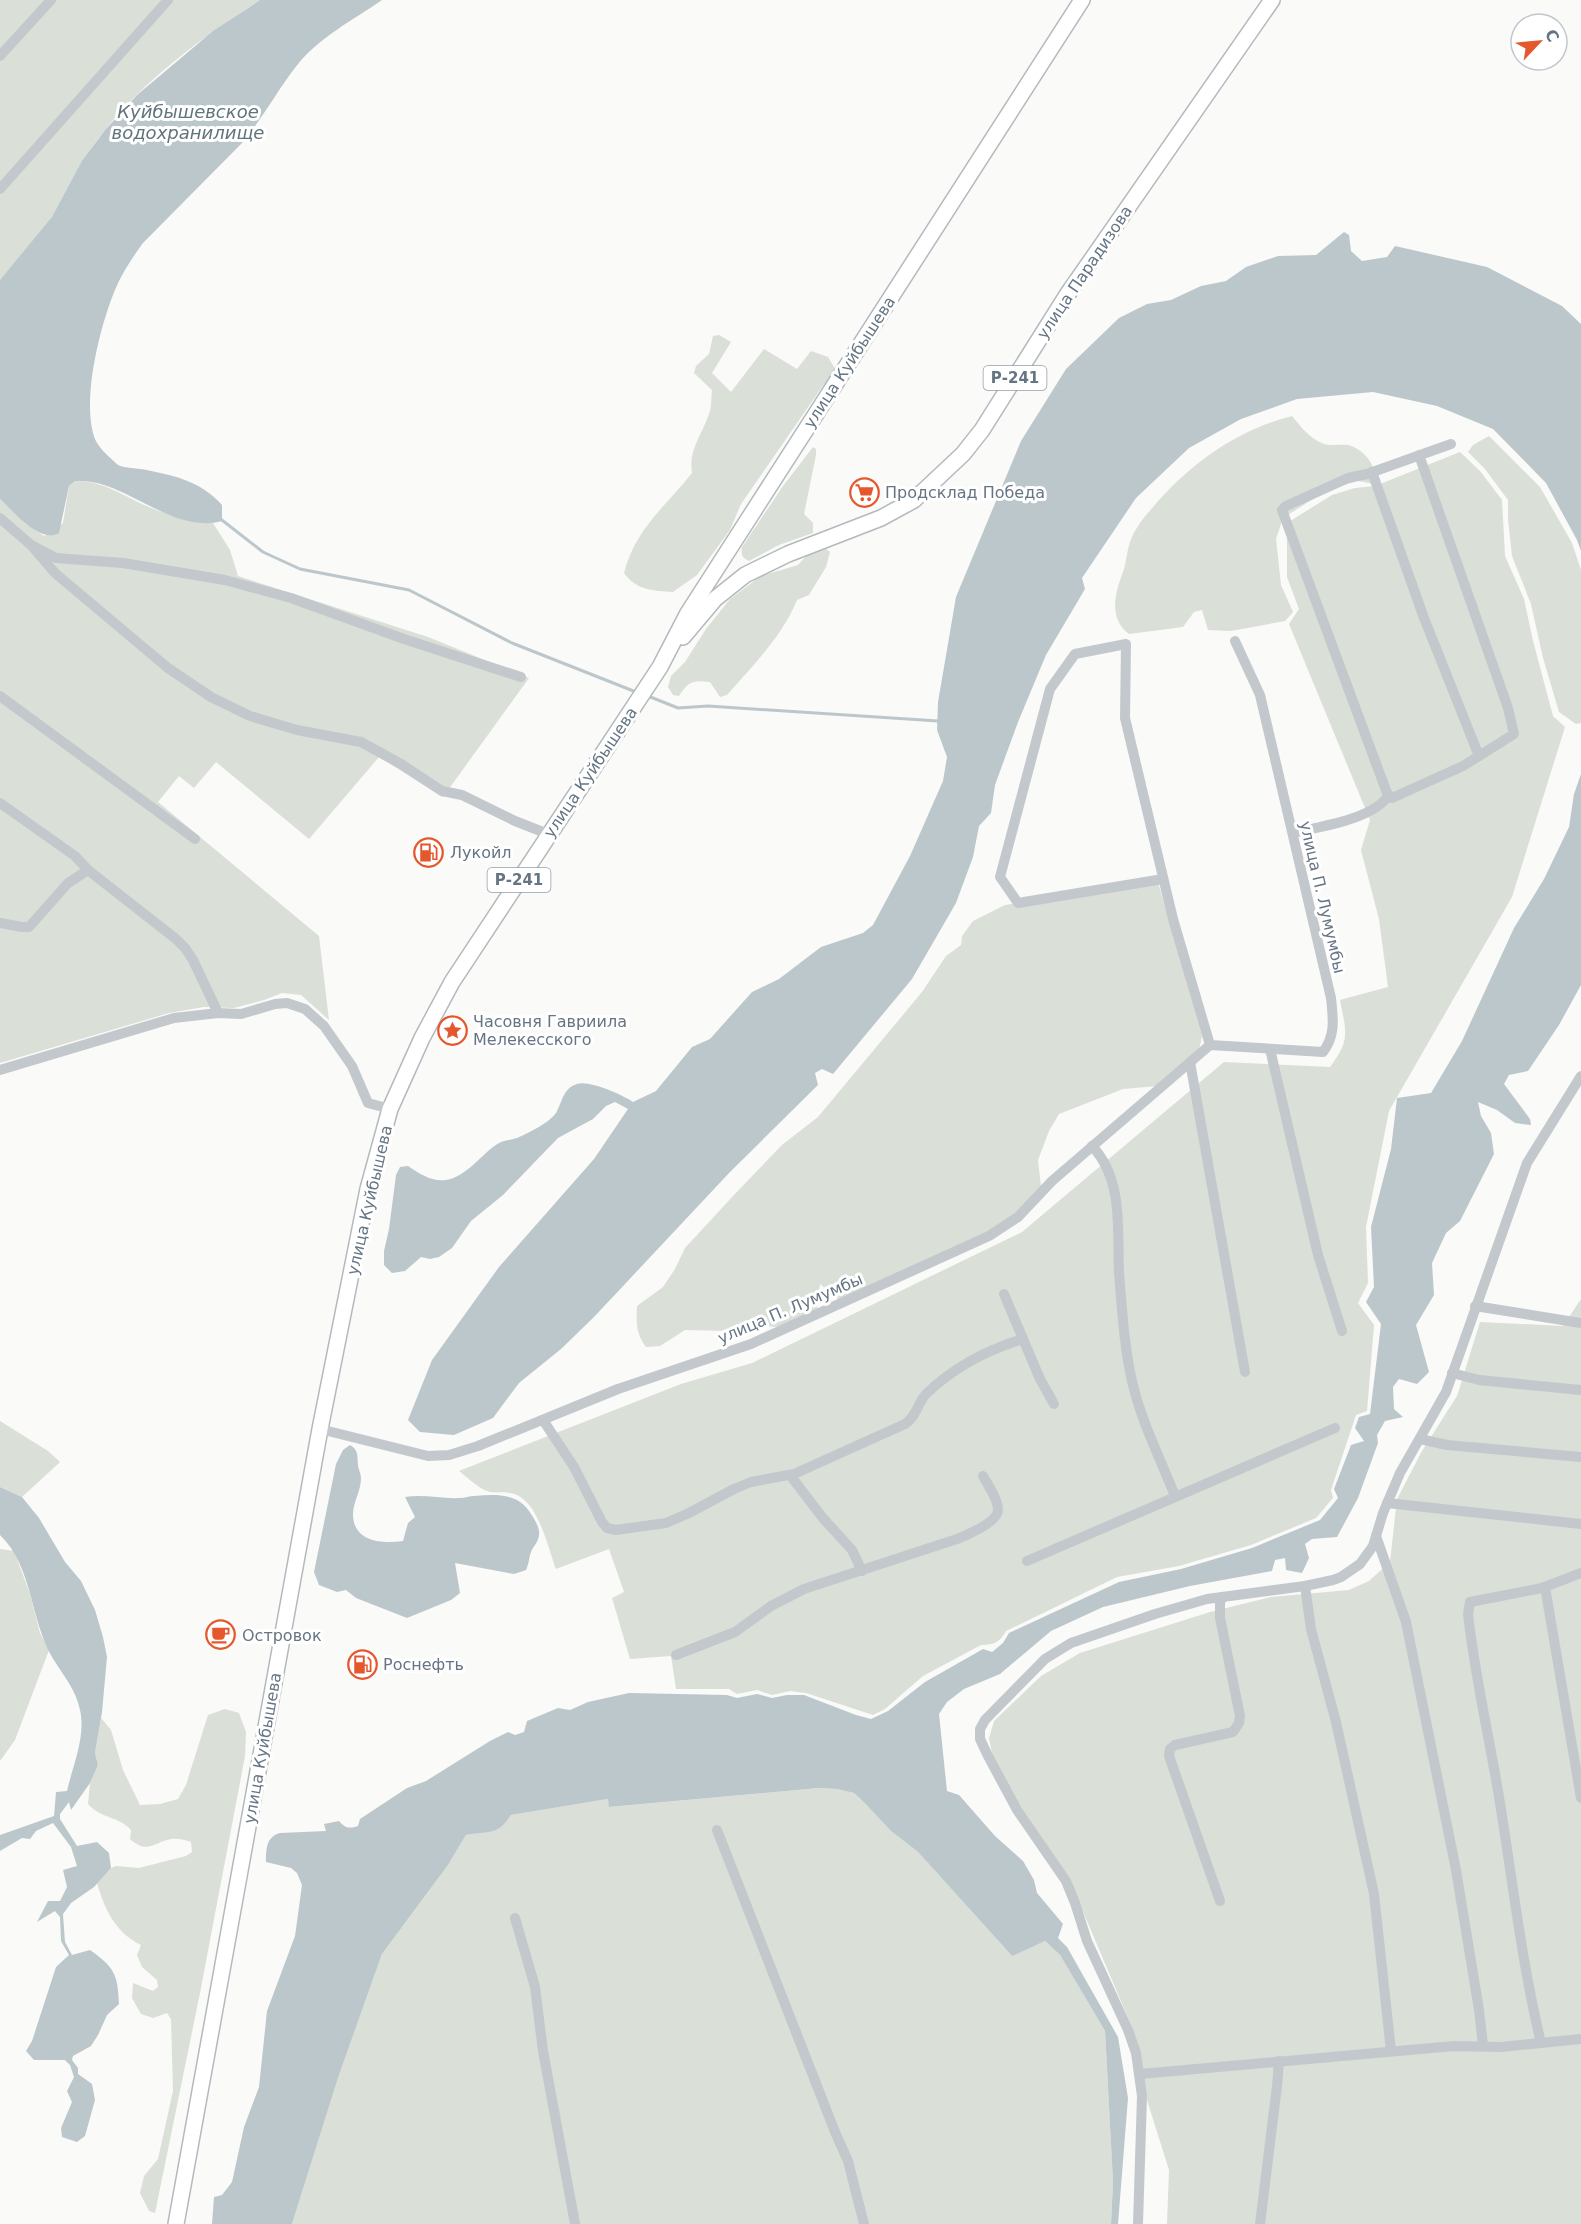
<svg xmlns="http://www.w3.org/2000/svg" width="1581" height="2224" font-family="'DejaVu Sans',sans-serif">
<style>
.green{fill:#dadfd7}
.water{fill:#bcc7cc}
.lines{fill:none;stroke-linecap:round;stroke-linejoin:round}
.stream{stroke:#bcc7cc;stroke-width:3}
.highway-casing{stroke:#b4b9bd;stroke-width:18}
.minor{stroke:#c3c8cc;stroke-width:10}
.highway{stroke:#fff;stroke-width:15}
.labels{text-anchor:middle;stroke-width:6;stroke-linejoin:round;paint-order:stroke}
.shield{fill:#fff;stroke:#939ea8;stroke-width:1.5}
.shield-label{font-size:15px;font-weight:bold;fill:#657583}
.street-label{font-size:16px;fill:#657583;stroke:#fff}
.poi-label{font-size:16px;fill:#657583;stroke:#fff;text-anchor:start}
.water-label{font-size:18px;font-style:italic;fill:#60747c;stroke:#fff}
</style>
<rect width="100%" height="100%" fill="#fafaf8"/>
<g class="green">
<path d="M0 0H260C203 37 148 77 105 130 83 156 71 187 53 216 39 239 17 259 0 280Z"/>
<path d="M719 335 731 342 712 373 731 392 764 349 797 369 811 351 828 357 836 370 822 387 741 504 730 530 697 575 673 592C653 591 636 590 624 573 635 529 666 506 692 473 688 450 702 435 709 414 712 407 711 398 712 390L694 373 696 366 709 354 713 336Z"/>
<path d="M1292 416C1301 427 1310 439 1324 444 1331 446 1340 444 1348 445 1364 449 1379 467 1374 484L1358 481 1329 489 1283 518 1276 539 1281 585 1293 612 1285 621 1231 631 1208 630 1202 610 1194 612 1183 627 1129 634C1108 618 1115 593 1123 572 1127 561 1127 547 1132 537 1138 523 1149 512 1159 500 1196 460 1238 430 1292 416Z"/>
<polygon points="1489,436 1540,487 1572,543 1581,570 1581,723 1576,724 1559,712 1543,658 1531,604 1512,556 1508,519 1508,500 1485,469 1468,452 1473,445"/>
<path d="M813 447 816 449V455L804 514 813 523V533L779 545 749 561C742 558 741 555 742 547L783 486Z"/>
<path d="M1460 452 1480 471 1502 500 1505 556 1524 599 1533 641 1553 716 1565 727 1512 897 1389 1111 1366 1227 1368 1283 1358 1303 1374 1325 1367 1411 1356 1415 1331 1490 1333 1498 1316 1518 1251 1545 1179 1566 1117 1577 1006 1631C1000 1642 994 1645 981 1645L923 1676 885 1709 873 1715 806 1693 790 1691 772 1695 757 1690 737 1694 729 1689H676L671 1656 630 1659 612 1598 624 1592 609 1549 556 1569C548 1548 539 1505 517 1495 508 1491 499 1493 490 1492 480 1490 467 1477 459 1471L681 1384 752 1363 1022 1232 1224 1062 1330 1067C1351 1039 1346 1032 1340 1000L1388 987 1379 919 1361 850 1370 820 1289 624 1299 609 1287 577V523L1332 495 1355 488 1375 486Z"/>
<path d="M75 481C106 481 122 496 149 507 170 516 190 520 213 523L230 550 238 576 428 637 529 678 443 797 379 757 309 839 216 762 194 788 179 776 158 802 319 936 329 1020 301 995 282 993 264 1000 234 1008 204 1007 169 1013 0 1063V499L26 524 44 536 63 523 69 486Z"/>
<path d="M825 548 830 552 826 567 809 595 797 600C782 637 753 665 727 695L720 697 710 682C692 680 689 681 679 696L673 695 668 687 671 676 685 662 706 629 730 599 761 576 798 565 807 555Z"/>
<path d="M1158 882 1202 1036 1199 1050 1158 1086 1123 1089 1059 1114 1049 1131 1038 1160 1041 1187 1016 1214 988 1233 839 1300 820 1284 817 1310 779 1327 762 1326 730 1331 685 1330 660 1346 646 1347C636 1333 636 1323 637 1306L663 1287 675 1269 685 1248 734 1195 782 1145 818 1117 922 992 946 956 961 945 962 936 973 921 1005 905Z"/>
<polygon points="1581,1299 1581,2224 1167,2224 1169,2170 1147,2100 1131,2025 1079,1902 995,1768 989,1738 994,1721 1041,1676 1080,1653 1210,1612 1271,1597 1349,1590 1369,1581 1390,1562 1397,1499 1422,1451 1457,1396 1480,1322 1563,1326"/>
<polygon points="0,1421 48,1451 60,1462 22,1497 0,1487"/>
<polygon points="0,1549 14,1551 30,1594 40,1633 49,1650 15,1740 0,1761"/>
<path d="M225 1709 239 1713 246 1732 245 1756 200 1993 155 2213 149 2211 140 2193 144 2176 158 2159 173 2091 171 2019 167 2013 153 2018 141 2014 132 1998 133 1983 153 1991 158 1987 157 1980 142 1967 137 1955 141 1945C115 1932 105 1910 97 1883L111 1868 116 1866 139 1868 186 1856 192 1852 191 1842C185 1840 178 1838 171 1839 154 1842 148 1855 130 1839L131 1830C119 1816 101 1819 88 1804L90 1783 98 1765 95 1753 101 1718 111 1730 123 1770 140 1805 160 1804 178 1799 186 1785 208 1715Z"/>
<path d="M819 1788 837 1789 854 1793 865 1802 891 1831 918 1852 1011 1955 1045 1941 1060 1955 1105 2031 1113 2182 1111 2224H292L338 2078 382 1954 448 1865 466 1835C488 1831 498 1836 511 1815L608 1799 610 1807Z"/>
</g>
<g class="water">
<path d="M260 0H382C353 20 320 37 298 64 278 89 263 118 242 143L143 243C132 258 122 273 115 290 100 326 83 395 93 433 95 442 101 449 108 456 111 458 115 463 118 465 124 468 134 468 141 469 172 475 200 480 222 505V521C182 532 142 498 107 486 97 482 86 481 75 481L69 486 59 533C40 544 14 512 0 499V280L52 217 82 161 105 130 137 95 213 31Z"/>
<path d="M1344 232 1349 235 1351 251 1362 261 1387 257 1395 246 1487 267 1562 306 1581 324V551L1577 540 1546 483 1493 429 1437 406 1373 392 1297 399 1241 419 1189 448 1136 498 1082 578 1085 589 1046 655 1018 722 995 785 991 813 979 826 973 857 956 903 912 979 833 1074 822 1069 815 1073 818 1085 730 1172 594 1317 561 1349 519 1383 493 1418 454 1435 420 1432 408 1420 432 1360 499 1267 594 1159 628 1109 615 1102 606 1106 593 1119 558 1138 503 1195 471 1221 452 1248 439 1257 430 1259 421 1257 405 1271 392 1273 384 1265V1251L389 1229 396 1175 400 1167 408 1166C420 1174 432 1182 446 1180 467 1177 482 1153 499 1143 505 1140 511 1140 517 1138 528 1133 549 1123 556 1113 562 1103 563 1088 577 1084 589 1080 623 1095 633 1102L656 1091 692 1047 710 1039 752 992 779 979 821 947 863 933 873 925 910 856 943 781 947 757 937 730 938 702 956 597 1021 441 1066 369 1119 318 1147 304 1171 300 1201 286 1226 281 1246 267 1278 256 1316 255Z"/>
<path d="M1581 774V985L1559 1025 1528 1071 1509 1075 1504 1084 1530 1119 1531 1125 1515 1123 1497 1110 1478 1102 1481 1116 1491 1133 1494 1154 1460 1221 1446 1233 1432 1263 1434 1295 1416 1325 1429 1372 1417 1384 1399 1379 1393 1387 1394 1409 1403 1417 1385 1421 1377 1435 1378 1443 1358 1498 1337 1537 1312 1539 1305 1544 1309 1558 1302 1573 1286 1570 1285 1558 1275 1560 1272 1571 1190 1586 1103 1607 1051 1631 1000 1674 964 1689 947 1702 939 1714 947 1791 959 1795 995 1836 1023 1861 1034 1880 1037 1893 1063 1924 1058 1938 1067 1947 1118 2037 1128 2098 1118 2224H1111L1113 2182 1105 2031 1060 1955 1045 1941 1012 1956 918 1852 891 1831 864 1802 854 1793 837 1789 819 1788 609 1807 608 1799 511 1815C498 1836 489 1831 466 1835L448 1865 382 1954 338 2078 292 2224H212L214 2197 222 2195 232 2182 244 2127 259 2087 267 2011 295 1936 302 1885 297 1873 291 1868 266 1862C266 1849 266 1837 280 1833L326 1831 324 1824 339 1821C345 1828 349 1829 358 1826L360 1819 407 1788 426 1781 490 1741 508 1732 515 1735 524 1732 527 1721 558 1708 570 1710 588 1702 629 1693 727 1695 737 1698 757 1694 772 1698 787 1695H804L856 1715 871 1719 888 1711 925 1682 983 1649 992 1652 1003 1643 1009 1633 1119 1582 1181 1569 1252 1548 1320 1520 1338 1498 1334 1489 1351 1445 1364 1441 1355 1428 1359 1417 1370 1414 1381 1324 1366 1302 1374 1287 1371 1227 1391 1149 1397 1098 1431 1093 1462 1041 1514 928 1544 879 1569 827 1574 794Z"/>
<path d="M350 1445C359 1450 357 1456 358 1465 358 1469 361 1473 361 1478 361 1491 353 1502 353 1514 353 1542 382 1544 403 1541L408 1523 415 1517 405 1497C423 1494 442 1499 460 1498 465 1498 469 1496 474 1496 496 1494 519 1493 531 1514 535 1520 540 1528 539 1535 538 1543 534 1545 531 1552 529 1557 529 1564 526 1570L514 1574 455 1563 460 1593 451 1600 407 1618 356 1598 346 1590 337 1592 319 1585 314 1572 336 1464 343 1450Z"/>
<path d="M0 1487 22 1497 39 1518 65 1562 81 1581 95 1610 103 1637 107 1657 102 1712 95 1753 98 1765 90 1783 71 1810 69 1802 60 1814V1819L77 1846 97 1842 109 1853 111 1868 94 1887 71 1903 63 1914 65 1942 72 1955 90 1950C114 1967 118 1974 119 2004L107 2015 98 2035 91 2046 73 2056 72 2060 78 2068V2074L92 2084 95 2100 85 2136 77 2142 62 2137 61 2128 72 2102 67 2091 74 2077 70 2065 65 2060H34L26 2051 32 2041 56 1967 69 1955 61 1941 60 1917 55 1911 37 1922 48 1901H60L67 1887 63 1870 77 1866 71 1847 53 1823 36 1831 30 1839 22 1838 0 1851V1835L54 1816 56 1792 67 1791C73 1765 86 1736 80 1710 76 1689 62 1674 52 1657 30 1619 33 1567 0 1535Z"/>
</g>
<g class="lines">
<g class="stream">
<polyline points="218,517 263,552 300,569 409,590 512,643 636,692"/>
<polyline points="648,696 678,708 708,706 938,721"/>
</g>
<defs>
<g id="highway">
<polyline points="683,637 715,599 745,575 788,554 881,518 914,500 963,454 982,430 1067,295 1272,0"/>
<polyline points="176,2224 320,1429 368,1189 390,1109 422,1038 452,982 660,667 688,613 1082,0"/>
</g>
</defs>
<use href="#highway" class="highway-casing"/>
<g class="minor">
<polyline points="0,56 51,0"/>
<polyline points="0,189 168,0"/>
<polyline points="1419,455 1508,708 1514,734 1463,766 1392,798 1387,793 1282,510 1286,506 1348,478 1367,474 1451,444"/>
<polyline points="1372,472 1424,618 1479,756"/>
<polyline points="0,518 31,545 56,558 123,563 225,580 291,598 404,639 521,677"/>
<polyline points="31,545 55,573 131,637 168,668 211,697 250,716 297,730 361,742 401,764 442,791 462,795 515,821 548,834"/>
<polyline points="0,696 195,839"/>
<polyline points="0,803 75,856 88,870 176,939 185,948 193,960 218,1013"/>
<path d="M1293 833C1321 826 1372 820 1389 795"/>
<polyline points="0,923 22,927 29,927 68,883 88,870"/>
<path d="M1210 1045 1323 1052C1336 1035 1333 1018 1331 998L1260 695 1235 641"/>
<polyline points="1270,1049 1318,1255 1342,1331"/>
<polyline points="1190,1062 1245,1372"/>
<polyline points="0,1070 174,1018 218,1013 241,1014 275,1004 287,1003 305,1009 324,1026 352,1066 368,1103 390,1109"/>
<path d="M1092 1146C1124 1180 1117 1230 1119 1272 1122 1308 1124 1346 1132 1381 1141 1421 1160 1458 1175 1496"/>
<polyline points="1004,1294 1040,1379 1054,1404"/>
<polyline points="1475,1306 1581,1323"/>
<polyline points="1452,1373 1479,1380 1581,1390"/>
<path d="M543 1420 574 1467 602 1522 607 1528 616 1530 666 1523 689 1513 734 1489 751 1482 794 1474 905 1424C917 1416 917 1404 926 1394 953 1368 987 1350 1023 1339"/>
<polyline points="320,1429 428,1456 449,1455 478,1446 618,1389 751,1344 989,1236 1018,1217 1052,1181 1210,1045 1173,919 1125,718 1126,644 1075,654 1050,689 1000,877 1018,903 1163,879"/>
<polyline points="1420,1439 1447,1445 1581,1457"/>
<polyline points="790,1475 822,1517 852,1550 862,1571"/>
<polyline points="1387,1503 1581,1524"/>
<polyline points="1376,1536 1406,1622 1456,1870 1479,2010 1483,2045"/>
<polyline points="1027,1561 1335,1428"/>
<polyline points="1305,1586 1311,1629 1336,1722 1374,1894 1391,2051"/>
<polyline points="1545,1587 1581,1798"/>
<path d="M676 1655 735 1632 771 1606 804 1589 957 1539C967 1535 998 1522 998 1510 998 1499 988 1485 983 1476"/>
<polyline points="717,1830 835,2132 848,2161 864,2224"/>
<polyline points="1220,1901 1169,1756 1170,1749 1175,1745 1233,1732 1239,1723 1240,1716 1220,1618 1220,1603 1222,1597"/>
<polyline points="515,1918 535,1987 543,2051 575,2224"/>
<path d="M1541 2043C1522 1964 1513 1884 1500 1803 1490 1740 1475 1678 1468 1614L1470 1602 1542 1588 1581 1573"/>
<polyline points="1140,2074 1454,2046 1500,2047 1581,2039"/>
<polyline points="1138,2224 1142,2096 1136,2053 1128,2030 1087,1941 1075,1903 1066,1881 1017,1810 988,1756 980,1739 980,1729 985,1720 1045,1659 1071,1643 1155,1614 1207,1599 1305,1586 1333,1580 1341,1577 1360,1564 1373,1546 1383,1513 1400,1473 1446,1392 1527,1163 1581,1076"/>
<polyline points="1260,2224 1277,2086 1279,2061"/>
</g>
<use href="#highway" class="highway"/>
</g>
<defs>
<symbol id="supermarket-ring" viewBox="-11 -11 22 22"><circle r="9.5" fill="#fff" stroke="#e5582d" stroke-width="1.5"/><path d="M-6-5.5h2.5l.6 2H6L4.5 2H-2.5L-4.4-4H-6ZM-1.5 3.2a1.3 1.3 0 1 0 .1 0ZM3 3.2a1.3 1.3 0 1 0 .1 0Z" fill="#e5582d"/></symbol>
<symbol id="fuel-ring" viewBox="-11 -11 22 22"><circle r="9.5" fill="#fff" stroke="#e5582d" stroke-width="1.5"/><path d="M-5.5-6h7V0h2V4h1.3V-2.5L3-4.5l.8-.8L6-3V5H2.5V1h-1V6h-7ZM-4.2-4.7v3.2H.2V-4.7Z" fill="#e5582d"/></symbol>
<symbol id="sight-ring" viewBox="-11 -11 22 22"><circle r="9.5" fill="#fff" stroke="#e5582d" stroke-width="1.5"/><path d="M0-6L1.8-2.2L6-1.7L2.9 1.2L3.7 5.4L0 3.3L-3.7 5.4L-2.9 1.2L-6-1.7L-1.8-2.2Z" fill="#e5582d"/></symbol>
<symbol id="cafe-ring" viewBox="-11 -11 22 22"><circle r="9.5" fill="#fff" stroke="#e5582d" stroke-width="1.5"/><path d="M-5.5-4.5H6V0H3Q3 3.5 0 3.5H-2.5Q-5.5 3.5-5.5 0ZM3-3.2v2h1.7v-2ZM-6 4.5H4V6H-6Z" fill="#e5582d"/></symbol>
</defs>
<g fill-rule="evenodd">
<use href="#supermarket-ring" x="848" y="476" width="33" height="33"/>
<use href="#fuel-ring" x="412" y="836" width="33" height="33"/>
<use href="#sight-ring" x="436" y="1014" width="33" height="33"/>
<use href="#cafe-ring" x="204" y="1618" width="33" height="33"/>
<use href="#fuel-ring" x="346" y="1648" width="33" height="33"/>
</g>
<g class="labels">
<g class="shield">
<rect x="983.5" y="366" width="63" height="24" rx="4.5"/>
<rect x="487.5" y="868" width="63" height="24" rx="4.5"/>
</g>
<g class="shield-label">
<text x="1015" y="383">Р-241</text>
<text x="519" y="885">Р-241</text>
</g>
<g class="street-label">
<text transform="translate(1084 272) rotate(-56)" y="6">улица Парадизова</text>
<text transform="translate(849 362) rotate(-57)" y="6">улица Куйбышева</text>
<text transform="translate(590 772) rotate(-56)" y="6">улица Куйбышева</text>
<text transform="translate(1323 897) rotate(77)" y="6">улица П. Лумумбы</text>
<text transform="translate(369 1200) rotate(-77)" y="6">улица Куйбышева</text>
<text transform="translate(790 1308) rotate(-23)" y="6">улица П. Лумумбы</text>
<text transform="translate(262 1748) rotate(-80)" y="6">улица Куйбышева</text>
</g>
<g class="poi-label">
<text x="885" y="498">Продсклад Победа</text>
<text x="450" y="858">Лукойл</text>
<text x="473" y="1027">Часовня Гавриила<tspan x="473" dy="18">Мелекесского</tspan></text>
<text x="242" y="1641">Островок</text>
<text x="383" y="1670">Роснефть</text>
</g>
<g class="water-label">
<text x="188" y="118">Куйбышевское<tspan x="188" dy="21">водохранилище</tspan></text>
</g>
</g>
<g transform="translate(1539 42) rotate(64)"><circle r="28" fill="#ffffff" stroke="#c1c8cd" stroke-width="1.5"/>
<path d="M0-4.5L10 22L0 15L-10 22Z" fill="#e5582d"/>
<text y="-9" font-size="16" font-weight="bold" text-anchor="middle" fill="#657583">С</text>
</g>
</svg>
